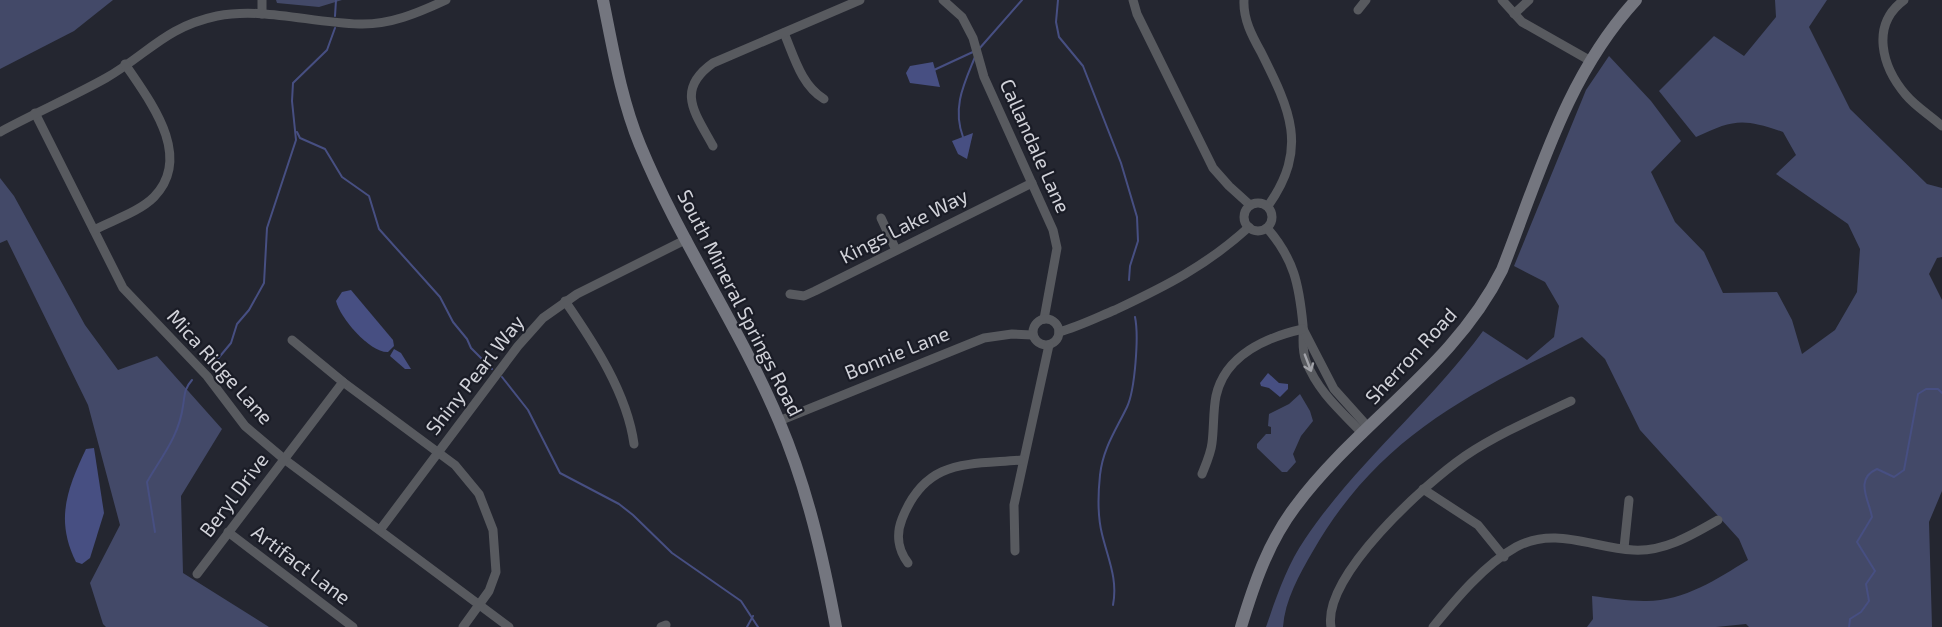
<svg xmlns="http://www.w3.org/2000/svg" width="1942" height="627" font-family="'Exo 2',sans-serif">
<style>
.green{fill:#434968}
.water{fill:#474f82}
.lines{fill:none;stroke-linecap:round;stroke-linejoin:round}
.stream{stroke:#474f82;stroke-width:2}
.street{stroke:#585a5f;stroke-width:9}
.secondary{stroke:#74767f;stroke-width:12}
.oneway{stroke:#a1a2a8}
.labels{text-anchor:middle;stroke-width:4.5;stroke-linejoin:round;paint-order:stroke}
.street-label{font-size:20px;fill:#d1d2d9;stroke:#1a1c26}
</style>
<rect width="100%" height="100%" fill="#242630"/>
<g class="green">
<polygon points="0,0 113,0 74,31 0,69"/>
<polygon points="276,0 342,0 319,7 277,3"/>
<path d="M1775 0H1827L1809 27 1850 109 1927 184 1942 188V257L1937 258 1929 274 1942 300V491L1929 522 1932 627H1749L1746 624 1716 627H1587L1593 619 1592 596C1609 598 1627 601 1644 601 1683 602 1717 579 1748 560L1739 539 1640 430 1605 359 1582 337C1469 394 1379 436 1313 551 1299 575 1285 600 1283 627H1266C1276 598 1287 565 1305 539 1356 463 1429 405 1483 331L1527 360 1554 337 1559 306 1545 282 1514 266 1586 90 1609 56 1651 101 1681 141 1651 172 1675 222 1704 252 1723 293 1777 292 1792 320 1802 354 1835 330 1857 292 1860 249 1848 224 1776 174 1796 155 1783 132C1743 118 1734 119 1696 137L1659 91 1714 36 1744 56 1776 17Z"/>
<polygon points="0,178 14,196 85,325 118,370 157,356 222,429 181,496 183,573 269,627 106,627 103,624 90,583 120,525 88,405 7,240 0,243"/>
<polygon points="1300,394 1310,411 1313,421 1301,436 1293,454 1296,462 1287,472 1282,472 1257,448 1257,444 1266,434 1271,434 1271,427 1268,426 1269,414 1289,404"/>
</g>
<g class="water">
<polygon points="933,62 940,87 910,83 906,73 910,66"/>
<polygon points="973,133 967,159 958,154 952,141"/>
<path d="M351 290 393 340 394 346 388 352C370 353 340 318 336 301L342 292Z"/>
<polygon points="394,349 401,353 411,369 405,369 390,356"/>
<polygon points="1268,373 1279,383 1288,384 1288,389 1280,397 1269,388 1261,386 1260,383"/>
<path d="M94 448 104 513 90 558 82 564 76 562C55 520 67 489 86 449Z"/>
</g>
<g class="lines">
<g class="stream">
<polyline points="1058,0 1056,22 1059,37 1083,66 1121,163 1137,217 1138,241 1130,266 1129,280"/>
<polyline points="335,16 336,0"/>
<polyline points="979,49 1022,0"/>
<polyline points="934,70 975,51"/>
<polyline points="297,132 300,138 325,149 342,177 369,196 379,229 440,297 453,322 467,339 471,348 492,369"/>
<path d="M963 137C952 107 964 84 975 57"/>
<polyline points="216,361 231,343 237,324 249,310 264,283 267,228 296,140 292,101 293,83 327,50 335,28"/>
<polyline points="502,377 528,410 560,473 619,504 633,515 672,553 741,601 758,627"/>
<path d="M155 532 147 482C162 456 179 436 183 406 185 394 184 389 192 380"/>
<path d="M1113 605C1118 579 1108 559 1102 534 1097 514 1098 494 1100 475 1103 448 1116 430 1127 407 1135 390 1139 336 1135 317"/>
<polyline points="747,627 753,616"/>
<path d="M1849 627 1850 619 1861 612 1869 601 1866 584 1875 571 1857 542 1872 517C1869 500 1854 479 1877 469L1894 477 1904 470 1918 394 1926 389H1938L1942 393"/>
</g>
<g class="street">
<polyline points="943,0 962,17 973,38 984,77 1053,230 1057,248 1044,319"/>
<polyline points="1133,0 1137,14 1213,168 1229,186 1250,205"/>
<path d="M1244 0C1243 19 1252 36 1261 52 1290 110 1309 148 1268 206"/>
<polyline points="1502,0 1522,22 1589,60"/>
<path d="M1904 0C1870 25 1882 67 1906 95 1916 107 1930 115 1942 126"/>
<polyline points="1358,10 1366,0"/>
<polyline points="262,14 262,0"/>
<polyline points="1514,14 1529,0"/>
<path d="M784 33C794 56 801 85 824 99"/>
<polyline points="35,113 123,288 207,376 245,426 284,459 509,627"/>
<path d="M0 132C35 113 72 97 106 78 148 54 165 27 217 16 263 7 312 23 359 24 390 25 418 13 446 0"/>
<path d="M713 146C695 113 675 90 713 63L860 0"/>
<circle cx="1258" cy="217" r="14"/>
<polyline points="881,218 896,250"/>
<path d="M1267 228C1294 259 1299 284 1303 325 1304 339 1301 348 1306 361 1318 392 1341 411 1363 434"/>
<path d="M94 230C113 220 139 212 154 197 194 156 149 100 125 64"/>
<polyline points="790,294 804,296 815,291 1032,183"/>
<path d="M565 301C594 343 627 393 634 444"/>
<circle cx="1046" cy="332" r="13"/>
<polyline points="1303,329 1334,389 1369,428"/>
<path d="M1059 332C1078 327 1096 318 1115 310 1166 286 1206 266 1249 227"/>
<polyline points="292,340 343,382 455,465 479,494 493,530 496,572 489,591 463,627"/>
<polyline points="779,421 984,338 1012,334 1032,335"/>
<path d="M1202 474C1206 464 1211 453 1212 443 1214 428 1213 411 1216 396 1225 355 1267 337 1303 329"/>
<polyline points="1423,489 1478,525 1504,557"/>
<polyline points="380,530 518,346 543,318 577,294 687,239"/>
<polyline points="228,532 353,627"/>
<polyline points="1624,548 1629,500"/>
<polyline points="1015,551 1014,505 1049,345"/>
<path d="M908 563C898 550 896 534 902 519 926 458 967 465 1022 460"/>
<polyline points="197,574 343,382"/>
<polyline points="661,627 666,625"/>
<path d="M1331 627C1322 576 1426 483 1465 456 1498 434 1535 418 1571 401"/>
<path d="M1433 627C1456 599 1484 565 1516 547 1555 526 1593 548 1633 550 1664 552 1692 535 1718 520"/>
</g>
<g class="secondary">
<path d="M603 0C613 49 621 99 640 145 679 240 739 326 779 421 807 487 823 557 836 627"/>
<path d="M1241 627C1254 584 1268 543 1295 507 1358 422 1454 367 1502 270 1539 176 1566 76 1636 0"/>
</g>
</g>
<defs><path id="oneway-shaft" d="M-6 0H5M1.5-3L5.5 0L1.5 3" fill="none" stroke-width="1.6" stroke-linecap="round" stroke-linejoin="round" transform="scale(1.5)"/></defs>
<use class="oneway" href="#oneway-shaft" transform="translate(1308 363) rotate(69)"/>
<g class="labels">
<g class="street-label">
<text transform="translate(1035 146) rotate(66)" y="7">Callandale Lane</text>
<text transform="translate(904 226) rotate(-27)" y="7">Kings Lake Way</text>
<text transform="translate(740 303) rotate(63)" y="7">South Mineral Springs Road</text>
<text transform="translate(897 353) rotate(-22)" y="7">Bonnie Lane</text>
<text transform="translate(1411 356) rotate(-47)" y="7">Sherron Road</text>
<text transform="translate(220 367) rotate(48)" y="7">Mica Ridge Lane</text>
<text transform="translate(475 375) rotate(-52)" y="7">Shiny Pearl Way</text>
<text transform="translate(234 495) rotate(-53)" y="7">Beryl Drive</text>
<text transform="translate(301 565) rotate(37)" y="7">Artifact Lane</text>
</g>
</g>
</svg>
